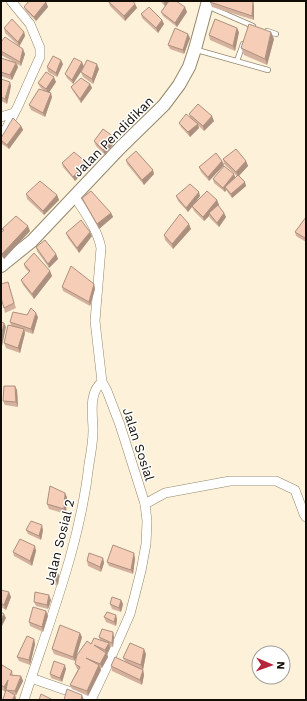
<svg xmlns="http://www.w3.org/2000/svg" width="307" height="701" font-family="'Work Sans',sans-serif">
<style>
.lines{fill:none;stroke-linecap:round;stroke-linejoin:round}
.lane-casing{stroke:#94876b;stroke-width:6}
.street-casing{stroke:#94876b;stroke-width:10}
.secondary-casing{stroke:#94876b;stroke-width:14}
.lane{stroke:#fff;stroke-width:4.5}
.street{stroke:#fff;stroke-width:9}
.secondary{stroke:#fff;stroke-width:12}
.wall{fill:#d4b09d}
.shaded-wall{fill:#ac907f}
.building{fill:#f6cdb6;stroke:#ac907f}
.labels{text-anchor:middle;stroke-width:3;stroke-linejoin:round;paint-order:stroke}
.street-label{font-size:13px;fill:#120d04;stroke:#fff}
</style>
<rect width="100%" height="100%" fill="#fdf2d9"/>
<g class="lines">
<defs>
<g id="lane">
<polyline points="207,6 253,26"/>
<polyline points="267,31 276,34"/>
<polyline points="197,50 268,70"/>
<polyline points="237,61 243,44"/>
</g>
<g id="street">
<polyline points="1,117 14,113"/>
<polyline points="1,139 18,106 40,57 40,48 30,24 11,1"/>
<path d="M74 196C85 213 97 228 101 248L95 321 102 382 107 391 120 425 145 504 147 521 146 544 141 571 130 614 108 664 91 700"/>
<polyline points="145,504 165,493 230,481 276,481 295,490 304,514 306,517"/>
<polyline points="31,678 91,699"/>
<path d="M24 700C49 622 80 545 89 464 91 453 93 442 93 431 93 415 88 393 102 382"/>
</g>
<polyline id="secondary" points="1,266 32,241 120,148 164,105 179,85 189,67 195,49 208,1"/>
</defs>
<use href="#lane" class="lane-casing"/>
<use href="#street" class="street-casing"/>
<use href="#secondary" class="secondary-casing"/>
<use href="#lane" class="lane"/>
<use href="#street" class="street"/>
<use href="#secondary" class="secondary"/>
</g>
<g class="wall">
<polygon points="108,1 135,4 137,8 125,21 110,6"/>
<polygon points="160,1 176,1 187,12 177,27 163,16 161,12 165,6"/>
<polygon points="46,2 48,7 36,21 26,11 24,7"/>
<polygon points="210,2 254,6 254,20 212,7"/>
<polygon points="141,14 162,20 164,24 158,33 142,18"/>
<polygon points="4,28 24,32 25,36 19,46 25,54 21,66 17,64 18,67 12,80 1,76 1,58 14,62 1,55 1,42 19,46 5,33"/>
<polygon points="239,32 235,51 210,40 209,35"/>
<polygon points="190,38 184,54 170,49 168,45"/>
<polygon points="274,39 267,65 244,55 241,48"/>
<polygon points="82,62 84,67 73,84 67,78 65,74"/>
<polygon points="63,64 57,77 48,72 47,67"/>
<polygon points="99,69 93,84 83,77 81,72"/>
<polygon points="1,79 11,86 7,104 1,101"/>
<polygon points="56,82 49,92 52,97 45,117 31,110 29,105 44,91 40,87 38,83"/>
<polygon points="90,84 92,88 81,103 73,91 71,87"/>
<polygon points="189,114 214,121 204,131 198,125 199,128 190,137 181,127 179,123 190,117"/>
<polygon points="21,126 23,130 9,149 2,144 1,141 1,138"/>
<polygon points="94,141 115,142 105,155 96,146"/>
<polygon points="223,159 246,161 248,166 239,175 246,186 232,198 226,190 225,192 214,183 213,179 235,178 237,176 224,164"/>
<polygon points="126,160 154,174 144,185 127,164"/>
<polygon points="222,161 224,165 209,181 201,172 199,167"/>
<polygon points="86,162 87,167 75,181 63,167 62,163"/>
<polygon points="26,194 57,195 59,200 44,215 27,199"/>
<polygon points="176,196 200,196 196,202 217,200 219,205 218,206 224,213 226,217 219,227 210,218 209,216 204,221 194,211 192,207 188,212 178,201"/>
<polygon points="82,198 111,213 113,217 99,229 84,203"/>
<polygon points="306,217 306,242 296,236 295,232"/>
<polygon points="2,229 30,231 4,259 1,255 1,233 3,231"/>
<polygon points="191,229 173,249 165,240 164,235"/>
<polygon points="66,233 92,236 79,253 68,238"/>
<polygon points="36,247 56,254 58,259 49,268 37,251"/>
<polygon points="24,264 50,271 52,276 34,299 23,285 21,280 29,272 25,268"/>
<polygon points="8,282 16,308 5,313 4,308"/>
<polygon points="94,284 95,289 90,306 63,291 62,287"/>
<polygon points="38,317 33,334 24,331 25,333 20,353 6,348 4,343 11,326 10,322"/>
<polygon points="17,390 18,407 5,405 3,401"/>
<polygon points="67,497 66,514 49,509 47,504"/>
<polygon points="26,530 43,530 41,540 28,534"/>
<polygon points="36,551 32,566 14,556 13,552"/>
<polygon points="103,558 104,563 101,572 88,566 87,561"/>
<polygon points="135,558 133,574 109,566 107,562"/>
<polygon points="57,571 59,576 58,585 51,584 49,579"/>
<polygon points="1,590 11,597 6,610 1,607"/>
<polygon points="51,600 48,609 36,606 34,602"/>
<polygon points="121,600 123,604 121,612 112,609 110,604"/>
<polygon points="48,616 43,632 30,626 29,622"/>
<polygon points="104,617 117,619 116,626 106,622"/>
<polygon points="82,637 75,661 54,654 52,649"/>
<polygon points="99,637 114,637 113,647 110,646 110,648 107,654 108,657 102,668 100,668 101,670 88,696 72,689 70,685 78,669 77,669 75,664 91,644 100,640"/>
<polygon points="34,639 35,644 30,665 19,661 17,657"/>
<polygon points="146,654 143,670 144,675 142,685 112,671 111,666 125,661 123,658"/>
<polygon points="1,669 12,671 13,675 21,676 23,681 16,695 15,695 16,699 16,700 3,700 3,699 5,692 1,689"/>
<polygon points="66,669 62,682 51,678 50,674"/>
</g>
<g class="shaded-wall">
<polygon points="165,1 169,1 165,7 164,2"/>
<polygon points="253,1 254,6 254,20 252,16"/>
<polygon points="46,2 48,7 36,21 34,17"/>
<polygon points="135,4 137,8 125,21 124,16"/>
<polygon points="185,7 187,12 177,27 175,23"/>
<polygon points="162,20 164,24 158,33 156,28"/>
<polygon points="237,28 239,32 235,51 233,46"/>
<polygon points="24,32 25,36 19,47 18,42"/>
<polygon points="271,32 274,39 267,65 265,59"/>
<polygon points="188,34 190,38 184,54 183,50"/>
<polygon points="23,49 25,54 21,66 20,62"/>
<polygon points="61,60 63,64 57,77 56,73"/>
<polygon points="82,62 84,67 73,84 72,80"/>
<polygon points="16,63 18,67 12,80 10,75"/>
<polygon points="97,64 99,69 93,84 92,79"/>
<polygon points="54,77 56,82 48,94 46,89"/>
<polygon points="10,82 11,86 7,104 5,99"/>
<polygon points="90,84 92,88 81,103 80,99"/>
<polygon points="51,93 52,97 45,117 43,113"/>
<polygon points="212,116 214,121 204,131 203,126"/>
<polygon points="198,124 199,128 190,137 188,132"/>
<polygon points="21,126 23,130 9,149 7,145"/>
<polygon points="114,137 115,142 105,155 103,150"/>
<polygon points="222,161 224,165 209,181 208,177"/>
<polygon points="246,161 248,166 238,177 236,172"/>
<polygon points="86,162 87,167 75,181 73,177"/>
<polygon points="153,170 154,174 144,185 142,180"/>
<polygon points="234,174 236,179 225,187 226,190 225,192 223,188"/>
<polygon points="245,182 246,186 232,198 231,194"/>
<polygon points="199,192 200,196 188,212 186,208"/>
<polygon points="57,195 59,200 44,215 43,211"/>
<polygon points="217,200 219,205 210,215 209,213 209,216 204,221 203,217"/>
<polygon points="111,213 113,217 99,229 97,224"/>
<polygon points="224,213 226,217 219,227 217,223"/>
<polygon points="189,224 191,229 173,249 172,244"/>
<polygon points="28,226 30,231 4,259 2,254"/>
<polygon points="90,232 92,236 79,253 77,248"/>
<polygon points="56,254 58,259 49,268 48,264"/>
<polygon points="50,271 52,276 34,299 32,294"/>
<polygon points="94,284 95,289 90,306 89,302"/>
<polygon points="36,313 38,317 33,334 31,329"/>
<polygon points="4,323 6,327 1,351 1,338"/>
<polygon points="24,329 25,333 20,353 18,348"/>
<polygon points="15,386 17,390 18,407 16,402"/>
<polygon points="65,493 67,497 66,514 64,509"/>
<polygon points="42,525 43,530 41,540 39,536"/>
<polygon points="35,546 36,551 32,566 30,561"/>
<polygon points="134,553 135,558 133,574 131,570"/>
<polygon points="103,558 104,563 101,572 100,567"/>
<polygon points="57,571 59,576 58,585 56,581"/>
<polygon points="9,592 11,597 6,610 4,605"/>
<polygon points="49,595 51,600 48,609 47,605"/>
<polygon points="121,600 123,604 121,612 119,608"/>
<polygon points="46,611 48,616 43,632 42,627"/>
<polygon points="4,614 6,618 1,628 1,620"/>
<polygon points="116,615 117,619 116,626 114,622"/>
<polygon points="113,632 114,637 113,647 112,643"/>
<polygon points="80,633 82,637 75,661 73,657"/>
<polygon points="34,639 35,644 30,665 29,660"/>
<polygon points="109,643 110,648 107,654 108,657 102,668 100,664 106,653 105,650"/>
<polygon points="144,649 146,654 143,670 141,665"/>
<polygon points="65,665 66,669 62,682 60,678"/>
<polygon points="99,665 101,670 88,696 87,691"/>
<polygon points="143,670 144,675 142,685 140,680"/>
<polygon points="21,676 23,681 16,695 15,691"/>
<polygon points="8,680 10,684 5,692 4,687"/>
<polygon points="15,695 16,699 16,700 12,700"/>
<polygon points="82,695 84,700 81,700"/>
</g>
<g class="building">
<polygon points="29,1 44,1 46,2 34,17 24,7"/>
<polygon points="108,1 133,1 135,4 124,16"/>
<polygon points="169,1 176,1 185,7 175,23 161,12"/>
<polygon points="211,1 253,1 252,16 210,2"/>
<polygon points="149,7 162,20 156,28 141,14"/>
<polygon points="12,19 24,32 18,42 4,28"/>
<polygon points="215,19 237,28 233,46 209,35"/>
<polygon points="249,24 271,32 265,59 241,48"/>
<polygon points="175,28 188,34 183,50 168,45"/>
<polygon points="5,37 23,49 20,62 1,51 1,42"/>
<polygon points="53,56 61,60 56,73 47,67"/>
<polygon points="1,58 16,63 10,75 1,72"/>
<polygon points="74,58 82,62 72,80 65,74"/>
<polygon points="87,60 97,64 92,79 81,72"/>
<polygon points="46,72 54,77 46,89 38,83"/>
<polygon points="81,78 90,84 80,99 71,87"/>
<polygon points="1,79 10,82 5,99 1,97"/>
<polygon points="39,89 51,93 43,113 29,105"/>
<polygon points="198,104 212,116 203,126 189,114"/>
<polygon points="186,114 198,124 188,132 179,123"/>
<polygon points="13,118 21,126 7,145 1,140 1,138"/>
<polygon points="103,129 114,137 103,150 94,141"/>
<polygon points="236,149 246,161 236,172 223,159"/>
<polygon points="136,151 153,170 142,180 126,160"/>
<polygon points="74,152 86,162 73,177 62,163"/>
<polygon points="216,153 222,161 208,177 199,167"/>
<polygon points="224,166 234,174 223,188 213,179"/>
<polygon points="238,175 245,182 231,194 225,187"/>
<polygon points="40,181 57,195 43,211 26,194"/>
<polygon points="190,184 199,192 186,208 176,196"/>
<polygon points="91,191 111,213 97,224 82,198"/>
<polygon points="207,191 217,200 203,217 192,206"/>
<polygon points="218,205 224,213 217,223 209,213"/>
<polygon points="180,214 189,224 172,244 164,235"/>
<polygon points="16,216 28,226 2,254 1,253 1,233 4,230 2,229"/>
<polygon points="306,217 306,236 305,238 295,232"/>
<polygon points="81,220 90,232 77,248 66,233"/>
<polygon points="45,240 56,254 48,264 36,247"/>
<polygon points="34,253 50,271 32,294 21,280 30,271 24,264"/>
<polygon points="71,266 94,284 89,302 62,287"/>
<polygon points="8,282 14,303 4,308 1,298 1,284"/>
<polygon points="31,308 36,313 31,329 10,322 13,312 27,315"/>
<polygon points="1,322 4,323 1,338"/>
<polygon points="8,325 24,329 18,348 4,343"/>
<polygon points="4,386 15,386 16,402 3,401"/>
<polygon points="50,486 65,493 64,509 47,504"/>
<polygon points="31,521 42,525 39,536 26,530"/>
<polygon points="20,539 35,546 30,561 13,552"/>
<polygon points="113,545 134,553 131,570 107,562"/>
<polygon points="89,553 103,558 100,567 87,561"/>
<polygon points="52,570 57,571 56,581 49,579"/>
<polygon points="1,590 9,592 4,605 1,603"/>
<polygon points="35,592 49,595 47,605 34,602"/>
<polygon points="112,597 121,600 119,608 110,604"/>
<polygon points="33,607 46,611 42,627 29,622"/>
<polygon points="1,612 4,614 1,620"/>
<polygon points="107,612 116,615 114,622 104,617"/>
<polygon points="60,625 80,633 73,657 52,649"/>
<polygon points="102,629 113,632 112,643 99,637"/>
<polygon points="27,636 34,639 29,660 17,657"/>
<polygon points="94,638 109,643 105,650 94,645 106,653 100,664 86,658 99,665 87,691 70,685 80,667 75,664 77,655 87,641 91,644"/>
<polygon points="130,643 144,649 141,665 123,658"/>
<polygon points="115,657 143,670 140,680 111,666"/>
<polygon points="54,661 65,665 60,678 50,674"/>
<polygon points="2,665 12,671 10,675 21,676 15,691 6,690 8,680 4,687 1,685 1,669"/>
<polygon points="67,689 82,695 81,700 64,700"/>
<polygon points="6,690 15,695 12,700 5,700 3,699"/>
<polygon points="41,694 53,700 39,700"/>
</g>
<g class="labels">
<g class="street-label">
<text transform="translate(113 136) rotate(-45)" y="5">Jalan Pendidikan</text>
<text transform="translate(139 444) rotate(72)" y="5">Jalan Sosial</text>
<text transform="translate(59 542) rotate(-76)" y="5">Jalan Sosial 2</text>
</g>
</g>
<rect width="307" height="701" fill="none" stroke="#120d04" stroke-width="4"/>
<g transform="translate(271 665) rotate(92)"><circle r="19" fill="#ffffff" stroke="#a09e9b"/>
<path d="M0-3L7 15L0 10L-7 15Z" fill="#b7253d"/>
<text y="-6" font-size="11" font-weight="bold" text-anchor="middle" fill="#120d04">N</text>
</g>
</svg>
